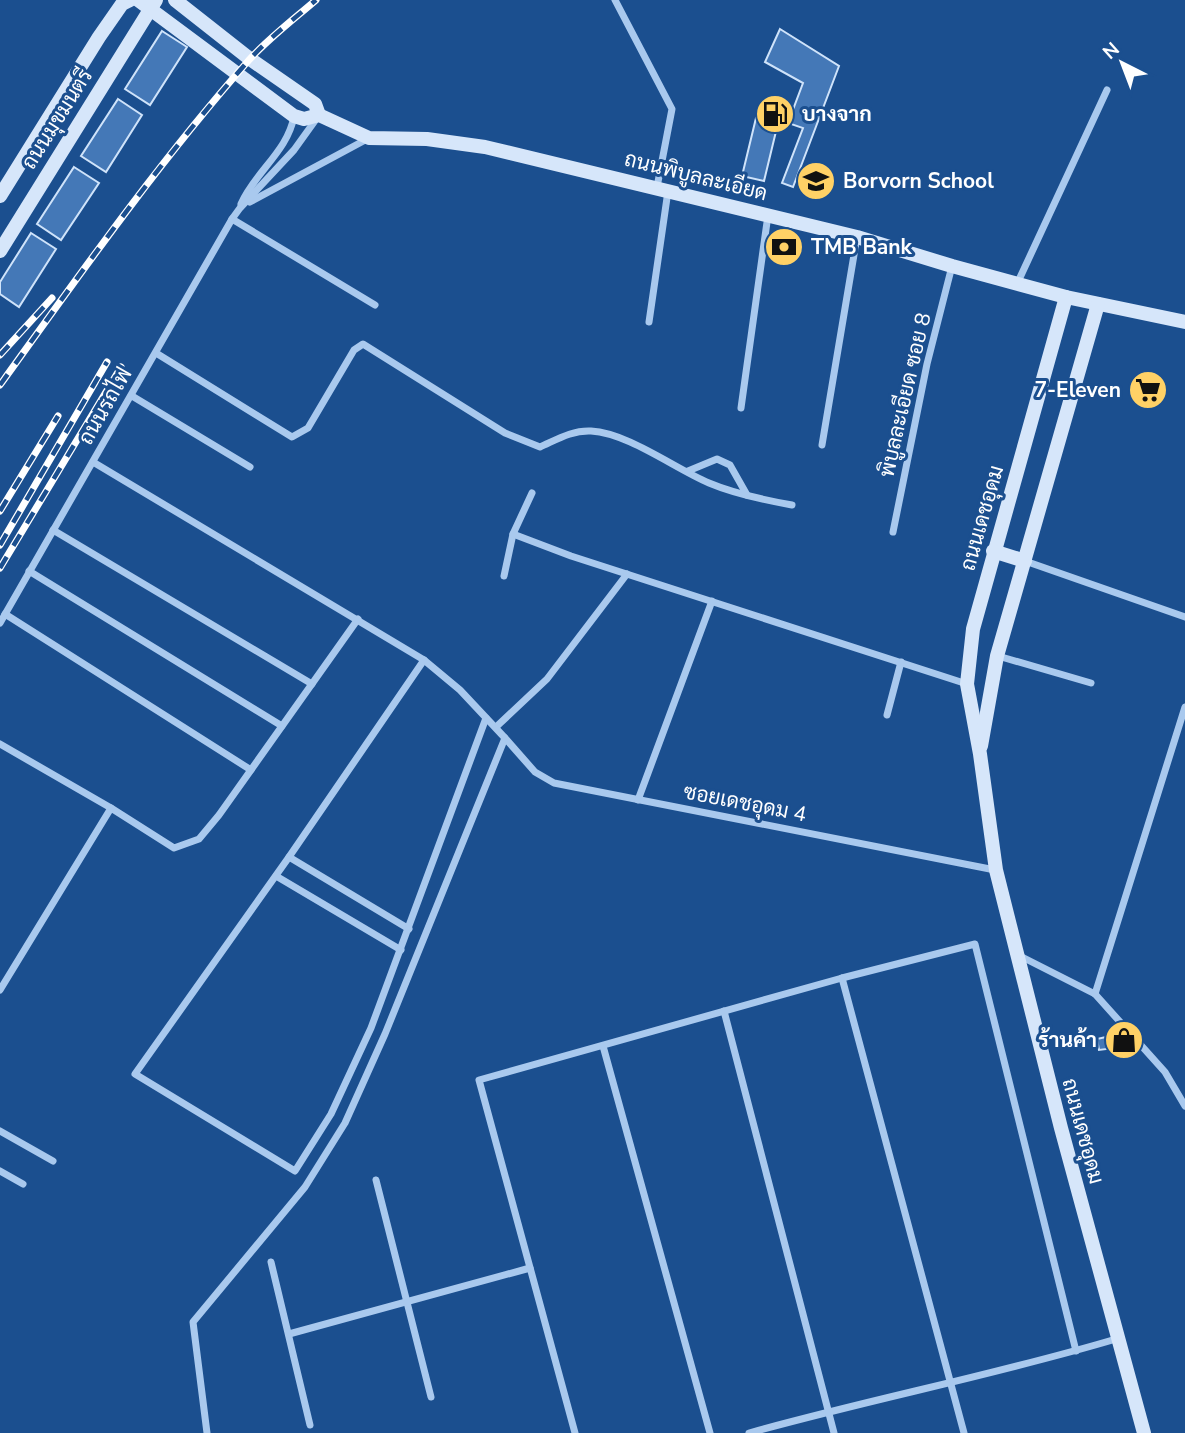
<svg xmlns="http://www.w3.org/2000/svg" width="1185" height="1433" font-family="'Nunito Sans',Sarabun,sans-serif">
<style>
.building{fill:#4478b7;stroke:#cfe3fa;stroke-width:2}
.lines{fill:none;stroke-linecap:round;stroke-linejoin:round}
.street{stroke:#a9c9ee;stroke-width:7}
.secondary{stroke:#d6e6fa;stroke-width:14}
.rail-casing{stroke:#fff;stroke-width:7}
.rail{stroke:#1b4f8f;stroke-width:4.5;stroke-dasharray:13;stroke-linecap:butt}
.labels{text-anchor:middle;stroke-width:6;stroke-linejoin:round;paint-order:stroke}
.poi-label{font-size:21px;font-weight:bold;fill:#fff;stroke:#1b4f8f;text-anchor:start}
.street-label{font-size:21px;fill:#fff;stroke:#1b4f8f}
</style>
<rect width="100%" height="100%" fill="#1b4f8f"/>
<g class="building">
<polygon points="780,29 839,66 793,187 782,183 803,128 788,123 803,83 765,62"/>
<polygon points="162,31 187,47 150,105 125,89"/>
<polygon points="118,99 142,115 106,172 81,156"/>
<polygon points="756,118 778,123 764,181 742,176"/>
<polygon points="74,167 99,183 61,240 37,224"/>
<polygon points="31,233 56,249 19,307 0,294 0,282"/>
<polygon points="1128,1032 1131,1046 1099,1050 1097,1039"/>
</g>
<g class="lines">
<g class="street">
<polyline points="615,0 672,109 657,187"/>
<polyline points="250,202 369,138"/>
<path d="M241 204C255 172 288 151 294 116"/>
<polyline points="232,219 375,305"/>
<polyline points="1017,284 1107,90"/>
<polyline points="649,322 668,191"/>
<path d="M156 353 292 437 308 428 354 350 363 344 505 433 540 447C556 440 572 430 591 431 628 433 674 468 709 483 735 494 764 500 792 505"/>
<polyline points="132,396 250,467"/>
<polyline points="741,408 768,215"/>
<polyline points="822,445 857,237"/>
<polyline points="93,462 424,660 460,690 505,738 385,1034 345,1123 305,1187 193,1322 207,1433"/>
<polyline points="688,471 717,459 730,465 747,495"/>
<polyline points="53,530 312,684"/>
<polyline points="893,532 927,364 952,266"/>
<polyline points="513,534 571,556 967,684"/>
<polyline points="1025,561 1185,617"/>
<polyline points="29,571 282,726"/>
<polyline points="504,576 513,534 532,493"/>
<polyline points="5,614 251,770"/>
<polyline points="0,623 232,219 240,208 294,150 317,118"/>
<polyline points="998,656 1091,683"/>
<polyline points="424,660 289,857 135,1074 295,1171 331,1114 371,1028 486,718"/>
<polyline points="887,715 901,662"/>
<polyline points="496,727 547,679 627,574"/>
<polyline points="505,738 535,772 554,783 995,870"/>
<polyline points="0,744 111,808 174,848 199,839 219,815 358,619"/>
<polyline points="638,800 712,601"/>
<polyline points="289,857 409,929"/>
<polyline points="276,876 401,950"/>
<polyline points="1018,955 1095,994 1165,1072 1185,1106"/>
<polyline points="842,978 964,1433"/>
<polyline points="0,990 111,808"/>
<polyline points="1095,994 1185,707"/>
<polyline points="724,1011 834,1433"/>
<polyline points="603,1046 710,1433"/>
<polyline points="0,1131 53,1161"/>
<polyline points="0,1171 23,1184"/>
<polyline points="376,1180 431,1397"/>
<polyline points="271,1262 310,1425"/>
<polyline points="289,1334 530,1268"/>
<polyline points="575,1433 479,1080 842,978 975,944 1076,1351"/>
<path d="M749 1433C871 1399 995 1375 1116 1339"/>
</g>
<g class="secondary">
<polyline points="138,0 294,116 304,119 319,115 369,138 427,139 485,147 857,237 952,266 1066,297 1185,322"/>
<polyline points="175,0 250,59 315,104 319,115"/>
<polyline points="0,196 99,37 122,4 130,0"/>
<polyline points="0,251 156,0"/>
<polyline points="1066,297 973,629 967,684 980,754 996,870 1061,1128 1144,1433"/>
<polyline points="993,551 1025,561"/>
<polyline points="981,746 997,656 1098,304"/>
</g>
<defs>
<g id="rail">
<polyline points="0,355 52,298"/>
<path d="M0 385C80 274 158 163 249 60 269 38 294 19 316 0"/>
<polyline points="0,511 58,416"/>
<polyline points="0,545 107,362"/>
<polyline points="0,568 121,367"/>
</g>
</defs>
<use href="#rail" class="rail-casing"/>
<use href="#rail" class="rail"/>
</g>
<defs>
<symbol id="fuel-disc" viewBox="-11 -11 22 22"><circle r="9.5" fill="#ffd166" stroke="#1b4f8f"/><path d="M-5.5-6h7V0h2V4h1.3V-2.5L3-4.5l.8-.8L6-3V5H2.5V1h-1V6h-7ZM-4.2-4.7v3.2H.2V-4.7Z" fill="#111"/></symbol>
<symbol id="school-disc" viewBox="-11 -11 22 22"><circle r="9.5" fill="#ffd166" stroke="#1b4f8f"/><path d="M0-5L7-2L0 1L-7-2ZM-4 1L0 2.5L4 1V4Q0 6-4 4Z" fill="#111"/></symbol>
<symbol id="bank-disc" viewBox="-11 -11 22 22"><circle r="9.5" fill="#ffd166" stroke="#1b4f8f"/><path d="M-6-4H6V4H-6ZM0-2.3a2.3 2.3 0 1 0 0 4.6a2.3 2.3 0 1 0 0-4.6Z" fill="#111"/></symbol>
<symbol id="supermarket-disc" viewBox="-11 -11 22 22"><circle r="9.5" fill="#ffd166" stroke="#1b4f8f"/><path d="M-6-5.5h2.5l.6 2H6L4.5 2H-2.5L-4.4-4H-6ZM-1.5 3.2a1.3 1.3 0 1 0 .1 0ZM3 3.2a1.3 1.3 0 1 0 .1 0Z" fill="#111"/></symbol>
<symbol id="shop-disc" viewBox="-11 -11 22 22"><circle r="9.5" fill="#ffd166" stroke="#1b4f8f"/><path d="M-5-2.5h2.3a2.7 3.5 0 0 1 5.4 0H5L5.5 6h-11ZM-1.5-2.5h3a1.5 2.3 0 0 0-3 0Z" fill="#111"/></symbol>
</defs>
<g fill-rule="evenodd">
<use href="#fuel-disc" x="753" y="92" width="44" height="44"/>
<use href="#school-disc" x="794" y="159" width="44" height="44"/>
<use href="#bank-disc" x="762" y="225" width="44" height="44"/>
<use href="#supermarket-disc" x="1126" y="368" width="44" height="44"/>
<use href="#shop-disc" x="1102" y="1018" width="44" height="44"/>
</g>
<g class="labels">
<g class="poi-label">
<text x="802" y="121">บางจาก</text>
<text x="843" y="188">Borvorn School</text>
<text x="811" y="254">TMB Bank</text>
<text x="1121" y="397" text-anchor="end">7-Eleven</text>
<text x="1097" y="1047" text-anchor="end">ร้านค้า</text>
</g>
<g class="street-label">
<text transform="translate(57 119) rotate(-58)" y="7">ถนนมุขมนตรี</text>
<text transform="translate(696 176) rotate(14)" y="7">ถนนพิบูลละเอียด</text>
<text transform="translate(905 395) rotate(-77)" y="7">พิบูลละเอียด ซอย 8</text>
<text transform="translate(105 406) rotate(-60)" y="7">ถนนรถไฟ</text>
<text transform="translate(982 518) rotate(-74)" y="7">ถนนเดชอุดม</text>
<text transform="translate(745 803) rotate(11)" y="7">ซอยเดชอุดม 4</text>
<text transform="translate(1083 1131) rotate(75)" y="7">ถนนเดชอุดม</text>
</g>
</g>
<g transform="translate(1122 63) rotate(318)" stroke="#1b4f8f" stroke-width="5" paint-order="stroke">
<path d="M0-5L12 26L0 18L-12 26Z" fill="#ffffff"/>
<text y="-10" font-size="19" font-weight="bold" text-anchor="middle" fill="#ffffff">N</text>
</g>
</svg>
